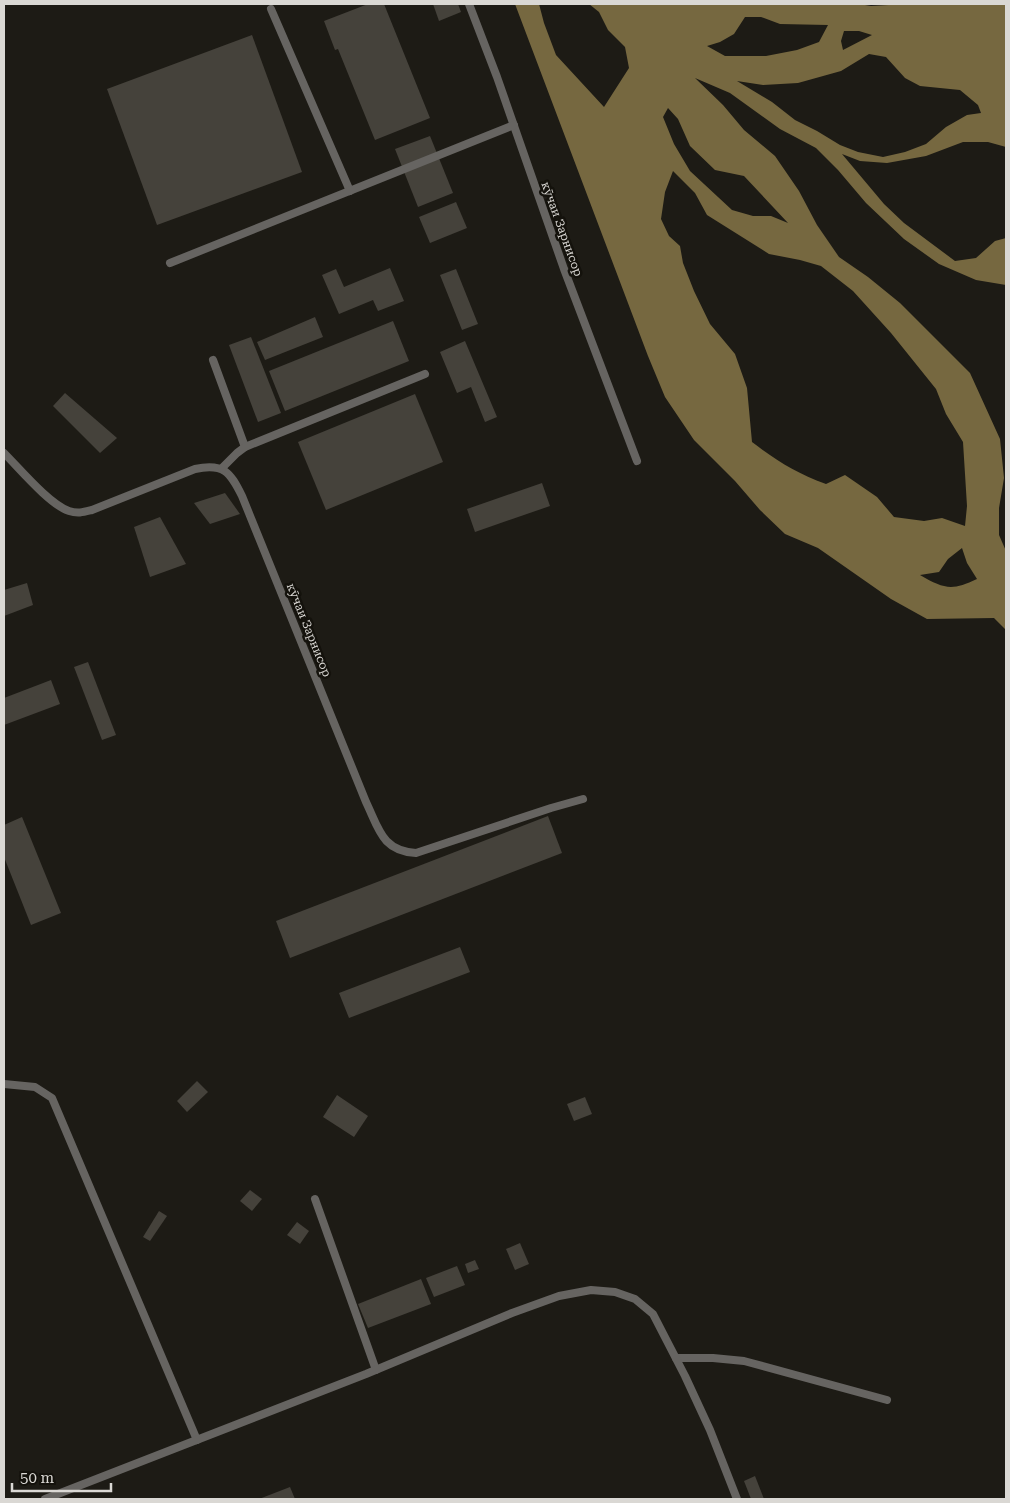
<svg xmlns="http://www.w3.org/2000/svg" width="1010" height="1503" font-family="'Roboto Serif',serif">
<style>
.water{fill:#766840;fill-rule:evenodd}
.building{fill:#45423b}
.lines{fill:none;stroke-linecap:round;stroke-linejoin:round}
.lane{stroke:#666461;stroke-width:8}
.labels{text-anchor:middle;stroke-width:5;stroke-linejoin:round;paint-order:stroke}
.street-label{font-size:12px;fill:#dad8d4;stroke:#14120c}
</style>
<rect width="100%" height="100%" fill="#1d1b15"/>
<path class="water" d="M515 4H539L544 23 556 55 604 107 629 68 625 47 608 30 599 12 589 4H673L677 5 679 4H859L871 6 906 4H1006V147L988 142H963L926 156 887 163 860 161 842 154 884 204 904 223 955 261 976 258 995 241 1006 238V285L976 280 939 264 904 239 866 203 838 170 816 148 780 129 730 93 695 78 723 105 744 130 775 156 799 191 817 225 839 257 868 277 900 303 970 373 1000 439 1004 478 999 508V535L1006 551V630L994 618 927 619 891 599 818 548 785 534 760 510 735 481 694 440 665 397 648 356ZM745 17H761L780 24 828 25 819 42 797 50 766 56H725L707 46 720 42 734 34ZM844 31H859L872 35 843 50 841 41ZM869 54 886 57 905 78 920 86 960 90 978 105 981 113 967 115 946 127 926 144 905 152 883 157 858 152 840 145 817 131 795 120 772 102 737 81 763 85 798 83 841 71ZM668 108 678 119 690 146 715 170 744 176 788 223 771 216H753L732 210 690 171 674 144 663 117ZM673 171 695 193 707 215 769 254 800 260 821 266 853 291 891 333 936 389 946 414 963 442 967 506 965 526 942 518 924 521 894 517 877 497 845 475 826 484C796 473 777 461 752 442L747 388 735 354 710 324 694 291 683 263 680 246 669 236 661 219 665 192ZM962 548 967 563 977 579C952 591 944 589 920 575L939 572 948 559Z"/>
<g class="building">
<polygon points="368,4 384,4 430,118 375,140 338,49 335,50 324,21"/>
<polygon points="433,4 458,4 461,12 439,21"/>
<polygon points="252,35 302,172 157,225 107,89"/>
<polygon points="430,136 453,193 418,207 395,149"/>
<polygon points="456,202 467,228 430,243 419,217"/>
<polygon points="390,268 404,301 378,311 373,300 339,314 322,275 336,269 344,287"/>
<polygon points="456,269 478,324 462,330 440,275"/>
<polygon points="315,317 323,337 265,360 257,342"/>
<polygon points="393,321 409,361 285,411 269,371"/>
<polygon points="251,337 281,413 258,422 229,345"/>
<polygon points="465,341 497,417 485,422 471,387 457,393 440,352"/>
<polygon points="65,393 117,438 100,453 53,406"/>
<polygon points="415,394 443,462 326,510 298,442"/>
<polygon points="542,483 550,506 475,532 467,509"/>
<polygon points="225,493 240,514 210,524 194,503"/>
<polygon points="160,517 186,564 150,577 134,527"/>
<polygon points="27,583 33,605 4,616 4,590"/>
<polygon points="88,662 116,735 102,740 74,667"/>
<polygon points="51,680 60,704 4,725 4,698"/>
<polygon points="548,816 562,853 290,958 276,921"/>
<polygon points="22,817 61,913 31,925 4,857 4,825"/>
<polygon points="460,947 470,972 349,1018 339,993"/>
<polygon points="197,1081 208,1092 187,1112 177,1101"/>
<polygon points="337,1095 368,1116 354,1137 323,1117"/>
<polygon points="585,1097 592,1114 574,1121 567,1104"/>
<polygon points="250,1190 262,1199 252,1211 240,1201"/>
<polygon points="159,1211 167,1216 150,1241 143,1237"/>
<polygon points="297,1222 309,1231 300,1244 287,1235"/>
<polygon points="520,1243 529,1264 515,1270 506,1249"/>
<polygon points="475,1260 479,1269 468,1273 465,1264"/>
<polygon points="457,1266 465,1285 434,1297 426,1278"/>
<polygon points="421,1279 431,1304 368,1328 358,1304"/>
<polygon points="755,1476 764,1499 751,1499 744,1481"/>
<polygon points="290,1487 295,1499 259,1499"/>
</g>
<g class="lines">
<g class="lane">
<polyline points="469,4 497,77 564,269 637,461"/>
<polyline points="271,9 350,191"/>
<polyline points="170,263 514,125"/>
<polyline points="213,360 245,447"/>
<path d="M4 453C19 468 50 505 69 511 78 514 84 512 92 510L195 469C224 463 230 472 242 496L366 802C379 829 382 851 416 853L551 808 583 799"/>
<polyline points="222,468 237,453 245,447 425,374"/>
<polyline points="4,1084 35,1087 52,1098 197,1440"/>
<polyline points="315,1199 376,1370"/>
<polyline points="676,1358 713,1358 744,1361 887,1400"/>
<polyline points="45,1499 366,1374 512,1313 559,1296 591,1290 615,1292 635,1299 653,1314 685,1376 710,1430 737,1499"/>
</g>
</g>
<g class="labels">
<g class="street-label">
<text transform="translate(562 229) rotate(70)" y="4">кӯчаи Зарнисор</text>
<text transform="translate(309 630) rotate(68)" y="4">кӯчаи Зарнисор</text>
</g>
</g>
<rect width="1010" height="1503" fill="none" stroke="#dad8d4" stroke-width="10"/>
<path d="M12 1483v8h99v-8" fill="none" stroke="#dad8d4" stroke-width="2.5"/>
<text x="20" y="1483" font-size="15" fill="#dad8d4" stroke="#14120c" stroke-width="4" paint-order="stroke">50 m</text>
</svg>
